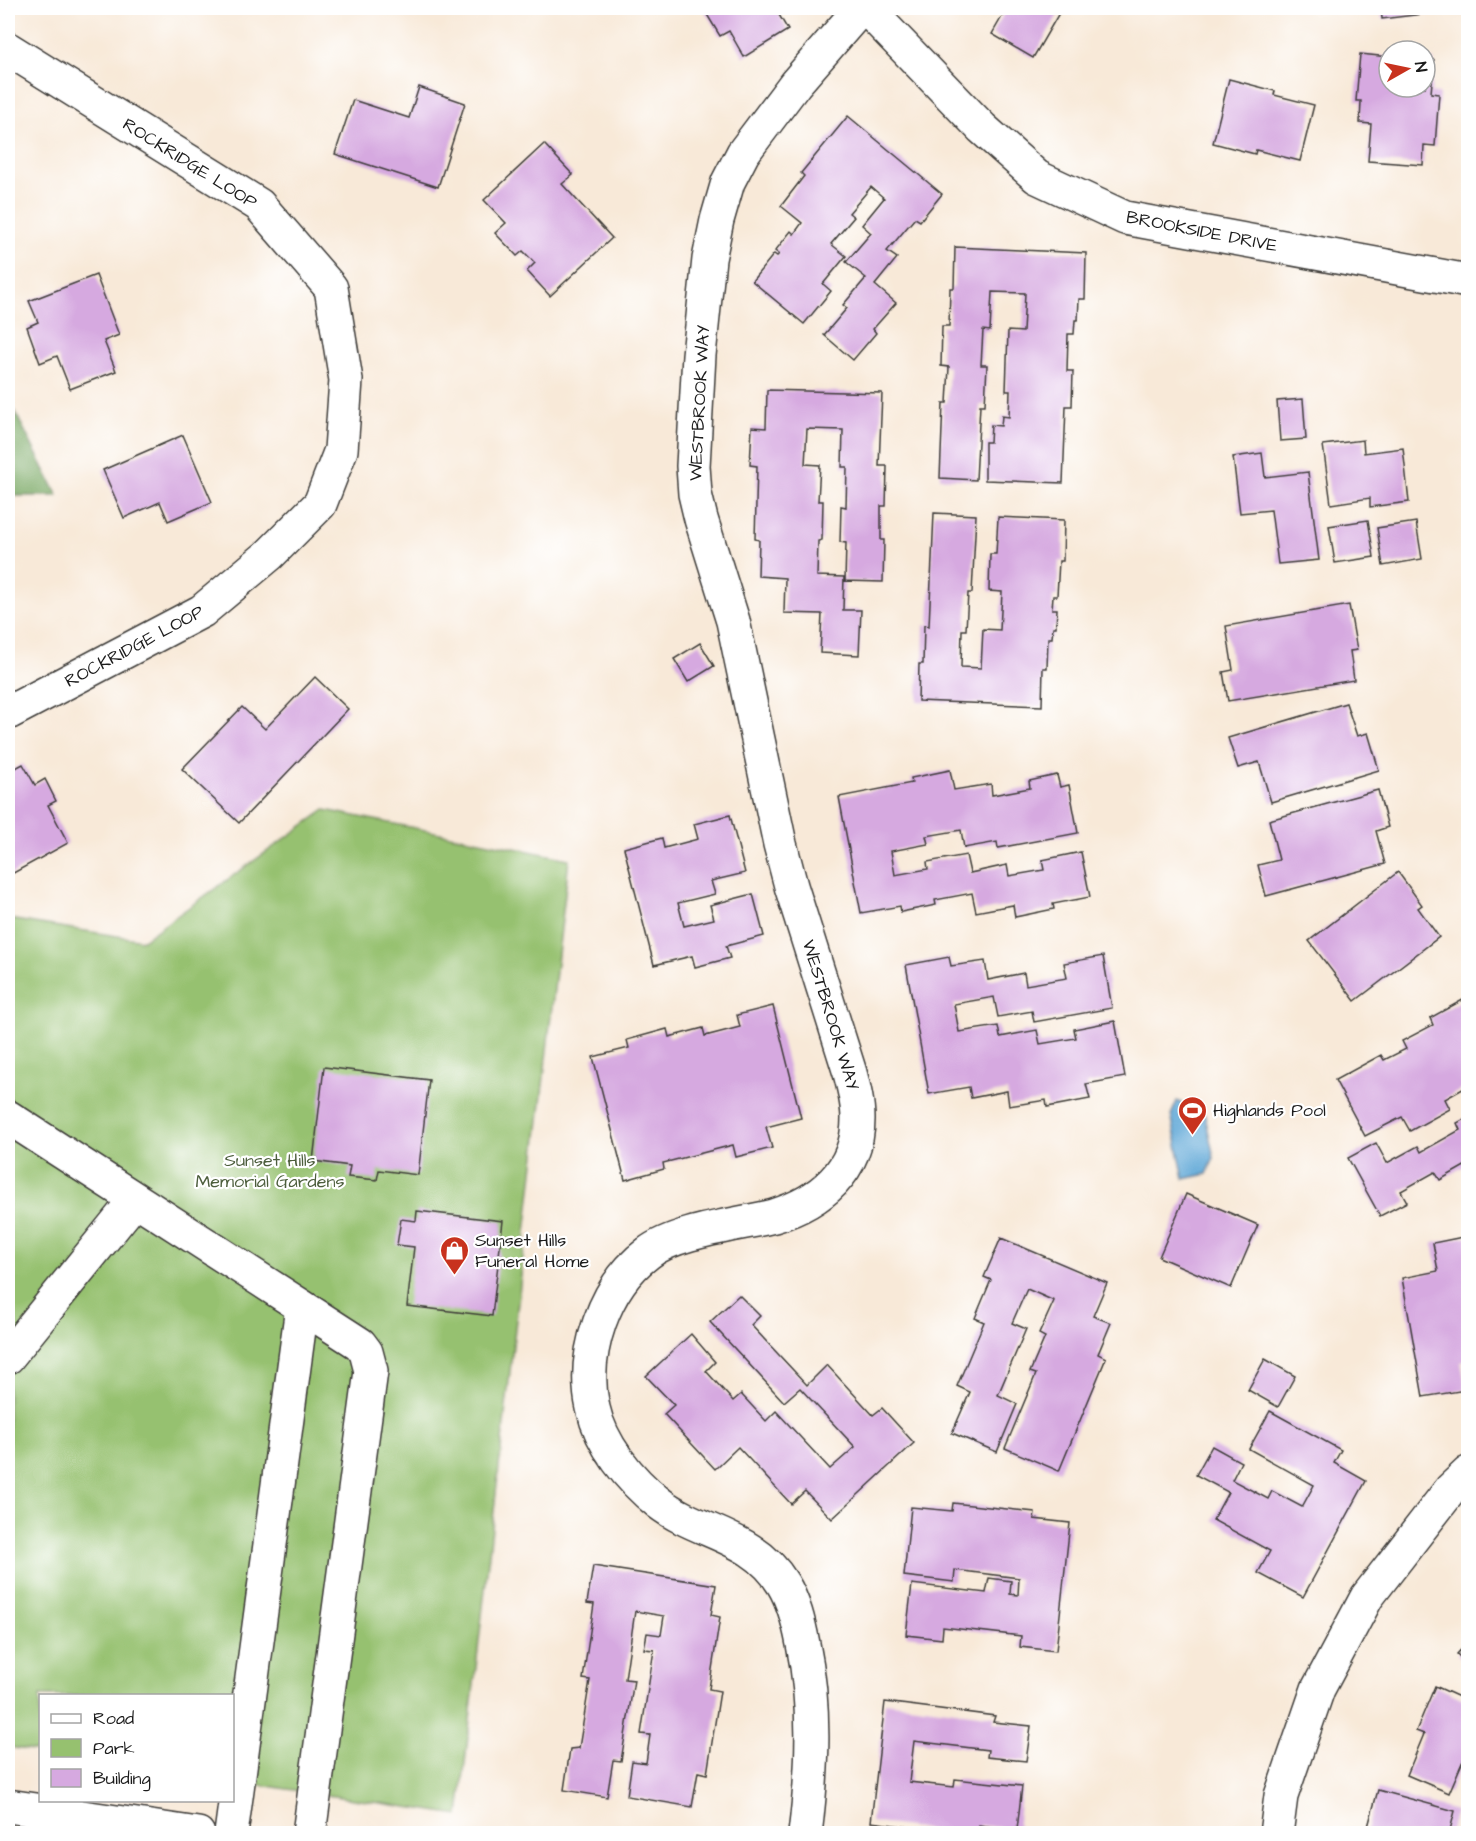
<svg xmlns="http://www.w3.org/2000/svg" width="1476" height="1841" font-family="'Architects Daughter',sans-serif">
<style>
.green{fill:#96c16f;stroke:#596e46;stroke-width:1.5}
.forest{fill:#78a762;stroke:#4a623f;stroke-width:1.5}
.water{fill:#60a8d7;stroke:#3e627a;stroke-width:1.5}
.building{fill:#d6a9e0}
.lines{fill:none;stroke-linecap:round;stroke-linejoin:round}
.minor-casing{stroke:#3d3b38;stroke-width:36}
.major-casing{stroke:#3d3b38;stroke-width:36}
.minor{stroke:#fff;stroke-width:33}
.major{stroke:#fff;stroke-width:33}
.labels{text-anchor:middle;stroke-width:4.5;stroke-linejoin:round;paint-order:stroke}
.street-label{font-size:18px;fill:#1c1c1c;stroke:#fff}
.poi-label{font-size:18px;fill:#1c1c1c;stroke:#fff;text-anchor:start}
.park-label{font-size:18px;fill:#4d5e3d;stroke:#fff}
</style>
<rect width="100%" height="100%" fill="#fff"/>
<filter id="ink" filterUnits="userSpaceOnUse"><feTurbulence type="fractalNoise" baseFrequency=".0167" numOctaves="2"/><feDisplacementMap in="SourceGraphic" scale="12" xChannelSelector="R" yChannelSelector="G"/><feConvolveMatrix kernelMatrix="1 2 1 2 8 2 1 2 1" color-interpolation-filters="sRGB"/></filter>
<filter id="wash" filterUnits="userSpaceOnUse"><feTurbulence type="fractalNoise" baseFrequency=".008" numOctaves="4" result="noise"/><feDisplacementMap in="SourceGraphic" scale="24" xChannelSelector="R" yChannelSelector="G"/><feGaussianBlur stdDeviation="1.35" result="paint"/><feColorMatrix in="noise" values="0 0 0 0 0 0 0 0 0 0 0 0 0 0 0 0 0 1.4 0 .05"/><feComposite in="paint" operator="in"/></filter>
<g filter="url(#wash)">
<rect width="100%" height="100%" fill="#f8e9d8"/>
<polygon class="green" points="325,810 569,859 459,1815 233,1781 232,1696 40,1696 40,1752 8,1747 8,919 143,940"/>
<polygon class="forest" points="8,398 58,496 8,496"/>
<polygon class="water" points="1177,1101 1205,1115 1214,1158 1207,1174 1184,1179 1171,1115"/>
<g id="blocks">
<g class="building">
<polygon points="703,8 775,8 788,30 744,57 729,31 720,36"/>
<polygon points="1007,8 1062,8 1033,58 992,34"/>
<polygon points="1381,8 1431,8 1431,13 1382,19"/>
<polygon points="1360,54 1389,57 1389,87 1425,87 1425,59 1434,60 1431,93 1439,94 1435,146 1424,145 1423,165 1368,161 1371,124 1360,123 1361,101 1356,101"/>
<polygon points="1229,79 1275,91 1274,95 1314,105 1300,161 1256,150 1255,154 1213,143"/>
<polygon points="419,87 465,103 438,187 335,154 353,100 409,118"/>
<polygon points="848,116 942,194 920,221 915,218 887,251 897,258 875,285 896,303 873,329 876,333 853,360 824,335 847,308 843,305 866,278 846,262 871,233 862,225 884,198 871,187 849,213 854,217 831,244 846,256 823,284 831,291 804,324 752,281 774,254 777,256 779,254 775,251 791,231 794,234 802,223 781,206 804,176 801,173"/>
<polygon points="544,144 573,175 562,184 612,238 550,296 527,271 535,263 523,251 517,256 495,233 506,223 484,200"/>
<polygon points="955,247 1086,253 1085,299 1079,299 1078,320 1075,320 1074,334 1068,334 1067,371 1073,371 1072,406 1066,406 1063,483 985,480 985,442 990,442 991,425 1001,426 1002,416 1009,417 1010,391 1006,391 1008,331 1023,332 1025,293 992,292 990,331 983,330 981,365 987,365 985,405 980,405 976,480 940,478 943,403 947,403 949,367 941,366 942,326 949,326 950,288 954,288"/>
<polygon points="96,275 119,335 104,341 116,371 70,389 57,356 40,363 27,327 38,322 29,301"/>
<polygon points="767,390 882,393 879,466 887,466 886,506 881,506 881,540 884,540 883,582 845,581 846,543 840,542 841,506 846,507 847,467 842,467 843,430 807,429 805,464 820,465 818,501 823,501 822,540 818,541 817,576 844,577 843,610 861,610 859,655 820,653 822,614 784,613 785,578 758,576 759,540 755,539 757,466 750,465 752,427 766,428"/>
<polygon points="1303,399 1306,439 1280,441 1277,401"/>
<polygon points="183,435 212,502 168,521 160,502 124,518 103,470"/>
<polygon points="1363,440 1364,453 1403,448 1409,502 1370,507 1370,498 1331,504 1323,445"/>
<polygon points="1262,453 1265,477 1308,472 1319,560 1278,564 1271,510 1240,513 1233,457"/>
<polygon points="934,513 976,515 972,593 968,593 966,630 962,630 961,667 981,668 983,629 1000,630 1002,592 989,591 990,554 996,554 998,517 1064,520 1063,561 1059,561 1057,596 1053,596 1052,609 1057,609 1056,627 1053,627 1052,638 1048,638 1047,668 1043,668 1042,706 918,701 919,664 923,664 924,625 929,626"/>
<polygon points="1368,520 1374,557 1335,563 1329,526"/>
<polygon points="1416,522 1422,559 1383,566 1377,528"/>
<polygon points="1349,605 1357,650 1350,651 1354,680 1228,701 1223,672 1233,670 1226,626"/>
<polygon points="700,643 714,666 688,682 674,659"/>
<polygon points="315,677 348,709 239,823 182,769 242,707 265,729"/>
<polygon points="1346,703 1357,736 1368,733 1379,770 1271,802 1259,762 1238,768 1228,738"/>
<polygon points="23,764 35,785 45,779 56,801 48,805 68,843 8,876 8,772"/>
<polygon points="950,770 954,790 991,784 992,795 1030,788 1029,781 1057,775 1060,787 1069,785 1078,833 998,848 997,842 964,848 961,830 926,836 928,844 891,851 895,875 928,869 927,862 966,855 970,873 1007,865 1009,876 1044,870 1042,860 1081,852 1090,897 1053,904 1054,909 1015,917 1013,905 976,912 972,893 935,900 936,905 901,912 900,906 861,913 839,797 912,783 911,778"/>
<polygon points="1378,790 1388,827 1376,831 1385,864 1266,896 1258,865 1279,860 1269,820"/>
<polygon points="730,815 745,873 711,881 715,894 678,903 684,926 714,919 710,905 753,894 764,936 726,946 730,958 695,967 692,956 654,965 624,848 662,838 664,848 698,839 694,824"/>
<polygon points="1398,872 1422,905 1418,908 1439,937 1355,1001 1309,941"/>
<polygon points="1103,956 1112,1008 1034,1022 1032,1011 998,1017 994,997 954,1004 959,1032 998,1026 1000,1037 1037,1030 1040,1044 1076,1038 1074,1029 1115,1021 1125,1077 1086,1084 1090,1099 1047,1107 1046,1100 1009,1106 1007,1091 971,1098 969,1087 929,1094 906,965 949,957 951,966 985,961 988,980 1024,973 1026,985 1067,978 1064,963"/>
<polygon points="1468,997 1468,1086 1445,1099 1450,1109 1410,1131 1402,1117 1365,1136 1335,1080 1381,1055 1384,1060 1406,1049 1402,1041 1433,1025 1430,1018"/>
<polygon points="773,1006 801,1118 766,1127 772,1148 736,1157 733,1145 663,1163 664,1169 625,1180 593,1057 629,1048 627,1040 667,1029 669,1037 703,1028 705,1036 740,1027 737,1015"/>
<polygon points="324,1067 429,1080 418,1175 379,1170 377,1180 348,1177 350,1166 313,1161"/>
<polygon points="1468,1117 1468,1164 1440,1180 1435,1172 1401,1191 1407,1202 1380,1216 1348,1158 1376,1143 1387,1163 1418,1146 1421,1152 1460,1130 1457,1123"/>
<polygon points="1186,1194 1258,1225 1231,1288 1159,1257"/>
<polygon points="417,1211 503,1221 492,1316 407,1306 414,1247 397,1245 401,1219 416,1221"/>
<polygon points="1468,1236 1468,1360 1461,1362 1466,1390 1423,1397 1402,1278 1438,1271 1433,1243"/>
<polygon points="1001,1238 1107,1283 1093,1316 1111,1323 1098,1354 1106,1358 1059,1471 1005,1448 1036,1374 1030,1372 1045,1337 1039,1334 1054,1301 1027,1289 1012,1323 1026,1329 998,1395 1017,1404 997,1452 952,1433 970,1392 957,1386 984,1322 975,1318 991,1280 984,1277"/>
<polygon points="739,1295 760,1316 751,1325 807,1385 827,1365 873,1415 882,1408 914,1443 832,1519 805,1491 791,1504 738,1447 715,1469 664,1414 674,1405 646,1376 691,1334 715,1362 706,1371 733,1401 741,1394 766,1421 776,1411 830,1469 855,1447 800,1388 784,1402 710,1322"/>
<polygon points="1265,1359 1295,1376 1278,1407 1248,1390"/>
<polygon points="1270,1411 1341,1450 1334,1463 1366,1481 1303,1597 1258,1573 1270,1551 1213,1520 1228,1492 1196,1475 1212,1446 1241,1462 1232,1480 1268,1499 1272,1491 1302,1507 1314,1485 1249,1449"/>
<polygon points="953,1503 1035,1512 1034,1519 1070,1523 1056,1651 1020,1647 1021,1636 943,1627 942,1639 906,1635 912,1584 986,1593 989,1578 1011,1581 1010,1594 1018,1595 1019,1578 955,1570 954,1582 904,1576 911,1507 952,1511"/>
<polygon points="593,1566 716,1585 711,1615 720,1617 709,1689 720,1691 707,1774 698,1772 692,1807 627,1796 632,1761 646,1763 650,1735 641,1734 654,1650 644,1649 647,1633 661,1635 664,1616 635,1611 625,1679 634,1680 621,1761 613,1760 607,1797 564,1790 570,1749 579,1748 590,1680 583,1679 594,1604 587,1603"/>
<polygon points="1468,1642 1468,1665 1457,1654"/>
<polygon points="1435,1686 1468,1701 1468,1749 1449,1793 1407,1775 1424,1734 1416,1731"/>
<polygon points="885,1702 995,1716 993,1722 1031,1726 1026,1761 987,1757 988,1750 914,1741 909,1782 954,1787 955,1779 1022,1786 1017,1830 979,1825 979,1834 963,1834 871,1822"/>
<polygon points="1378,1790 1455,1811 1449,1834 1366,1834"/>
</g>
</g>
</g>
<g filter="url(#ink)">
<use href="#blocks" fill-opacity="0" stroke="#3d3b38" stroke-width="1.5"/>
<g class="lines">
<defs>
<g id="minor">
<polyline points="866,8 982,128 1037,177 1125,218 1468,281"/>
<polyline points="8,49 259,205 331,288 346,380 341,450 320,504 269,555 202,611 8,713"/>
<polyline points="8,1117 360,1344 366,1352 371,1371 309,1834"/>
<polyline points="8,1357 135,1200"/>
<polyline points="231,1834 302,1307"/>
<path d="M805 1834C813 1770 816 1707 803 1644 799 1623 794 1602 783 1584 754 1535 699 1534 659 1503 630 1480 601 1445 593 1408 581 1354 604 1286 648 1253 676 1231 738 1225 774 1216 820 1202 858 1171 858 1119 858 1103 854 1088 850 1073L791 886 780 844 733 621 701 519 695 494 693 466 699 355 709 259 717 220 728 182 743 153 795 84 861 8"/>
<polyline points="1276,1834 1281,1796 1318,1689 1367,1597 1451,1489 1468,1473"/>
</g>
<polyline id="major" points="8,1806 198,1834"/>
</defs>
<use href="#minor" class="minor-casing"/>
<use href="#major" class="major-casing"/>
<use href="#minor" class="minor"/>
<use href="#major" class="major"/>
</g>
</g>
<defs>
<symbol id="stadium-pin" viewBox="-11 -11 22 30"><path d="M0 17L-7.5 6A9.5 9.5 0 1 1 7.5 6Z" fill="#c8321e" stroke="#fff"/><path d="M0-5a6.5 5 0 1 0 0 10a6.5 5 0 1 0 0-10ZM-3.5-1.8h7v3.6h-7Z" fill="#fff"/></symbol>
<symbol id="shop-pin" viewBox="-11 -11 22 30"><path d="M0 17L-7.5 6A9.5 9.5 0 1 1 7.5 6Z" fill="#c8321e" stroke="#fff"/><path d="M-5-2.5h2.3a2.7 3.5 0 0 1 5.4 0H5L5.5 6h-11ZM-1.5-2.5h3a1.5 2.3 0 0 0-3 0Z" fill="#fff"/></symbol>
</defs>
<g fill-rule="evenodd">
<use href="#stadium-pin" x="1176" y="1094" width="33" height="45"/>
<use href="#shop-pin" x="438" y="1234" width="33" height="45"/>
</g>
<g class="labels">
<g class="street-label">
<text transform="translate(190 163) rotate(32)" y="6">ROCKRIDGE LOOP</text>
<text transform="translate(1202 231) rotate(11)" y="6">BROOKSIDE DRIVE</text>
<text transform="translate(699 403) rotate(-87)" y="6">WESTBROOK WAY</text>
<text transform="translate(134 646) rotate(-28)" y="6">ROCKRIDGE LOOP</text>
<text transform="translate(831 1015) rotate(73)" y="6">WESTBROOK WAY</text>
</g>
<g class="poi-label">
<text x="1213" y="1116">Highlands Pool</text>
<text x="475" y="1246">Sunset Hills<tspan x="475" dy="21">Funeral Home</tspan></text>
</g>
<g class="park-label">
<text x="270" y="1166">Sunset Hills<tspan x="270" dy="21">Memorial Gardens</tspan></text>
</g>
</g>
<rect width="1476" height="1841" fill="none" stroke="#fff" stroke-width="30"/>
<rect x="39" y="1694" width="195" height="108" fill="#ffffff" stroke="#a4a4a4" stroke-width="1.5"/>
<rect x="51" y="1714" width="30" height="9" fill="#ffffff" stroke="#a4a4a4" stroke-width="1.5"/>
<text x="93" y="1724" font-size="18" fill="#1c1c1c">Road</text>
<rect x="51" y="1739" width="30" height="18" fill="#96c16f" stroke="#a4a4a4" stroke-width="1.5"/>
<text x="93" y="1754" font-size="18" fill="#1c1c1c">Park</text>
<rect x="51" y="1769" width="30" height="18" fill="#d6a9e0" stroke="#a4a4a4" stroke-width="1.5"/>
<text x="93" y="1784" font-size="18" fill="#1c1c1c">Building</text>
<g transform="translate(1407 69) rotate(81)"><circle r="28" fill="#ffffff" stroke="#a4a4a4" stroke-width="1.5"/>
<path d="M0-4.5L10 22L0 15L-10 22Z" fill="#c8321e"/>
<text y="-9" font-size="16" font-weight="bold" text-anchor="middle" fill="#1c1c1c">N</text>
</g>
</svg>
